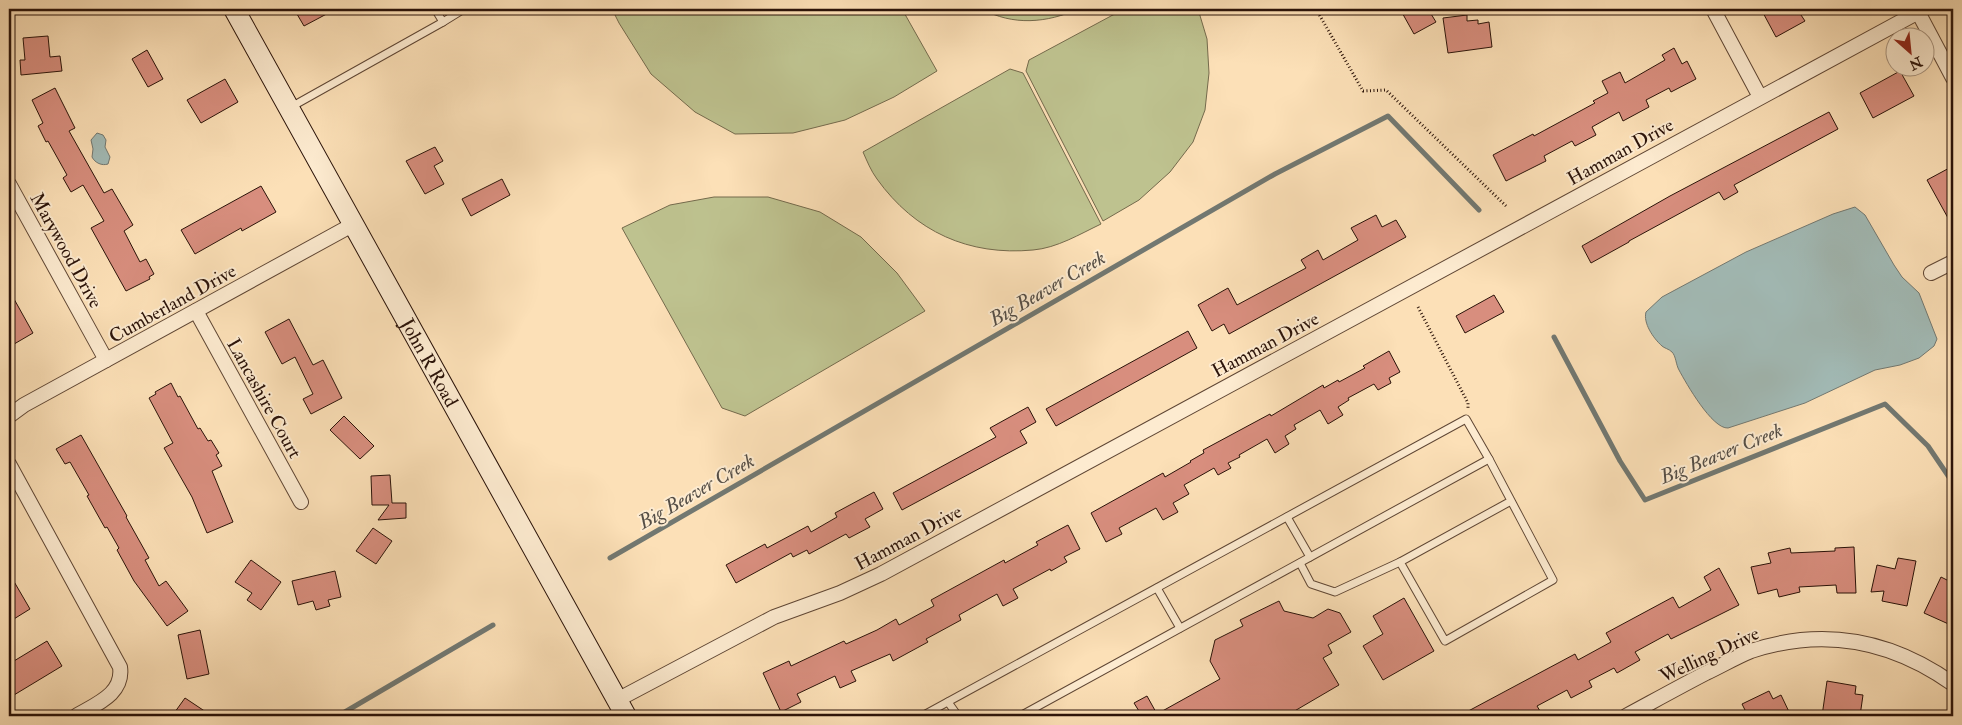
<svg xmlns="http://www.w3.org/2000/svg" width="1962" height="725" font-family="'IM FELL Double Pica',serif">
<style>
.green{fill:#bec28f;stroke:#746a4c}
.water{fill:#a2bbb7;stroke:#727871}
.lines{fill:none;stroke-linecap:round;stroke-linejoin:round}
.stream{stroke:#727871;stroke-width:5}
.building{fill:#d88e7e;stroke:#2b1309}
.service-casing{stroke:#5f4634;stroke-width:9}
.minor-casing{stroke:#5f4634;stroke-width:16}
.secondary-casing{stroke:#2b1309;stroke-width:22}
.path{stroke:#2b1309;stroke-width:3;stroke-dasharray:1 2.5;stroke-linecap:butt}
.service{stroke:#fdebd0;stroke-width:7}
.minor{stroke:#fdebd0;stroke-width:14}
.secondary{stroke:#fdebd0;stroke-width:20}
.labels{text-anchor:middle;stroke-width:4;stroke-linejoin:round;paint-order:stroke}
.street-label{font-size:19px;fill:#2b1309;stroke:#fdebd0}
.water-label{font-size:20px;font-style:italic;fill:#554e46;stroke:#fdebd0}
</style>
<rect width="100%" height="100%" fill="#fce0b7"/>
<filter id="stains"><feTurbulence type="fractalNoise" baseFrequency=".004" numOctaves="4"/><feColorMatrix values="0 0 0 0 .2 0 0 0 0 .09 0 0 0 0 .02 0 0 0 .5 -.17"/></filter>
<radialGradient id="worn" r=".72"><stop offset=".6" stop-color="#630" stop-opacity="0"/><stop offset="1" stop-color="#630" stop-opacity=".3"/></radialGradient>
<g class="green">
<polygon points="612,9 902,9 937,71 894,97 845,120 793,133 735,134 695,112 651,74 619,23"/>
<path d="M982 9H1078C1047 23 1013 26 982 9Z"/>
<polygon points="1124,9 1198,9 1207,39 1209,73 1205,110 1193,142 1170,172 1139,200 1103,221 1026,71 1029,60"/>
<path d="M1010 69 1023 73 1101 224C1080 234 1057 248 1033 250 969 256 915 232 877 179 871 171 867 161 863 152Z"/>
<polygon points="714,197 768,197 820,212 861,237 897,273 925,311 745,416 722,408 622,228 670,205"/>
</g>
<g class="water">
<path d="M97 133 103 135 106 140 105 147 110 157 108 164C102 166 95 163 92 157L93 149 91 140Z"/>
<path d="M1855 207 1865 215 1894 265 1902 277 1919 293 1937 339 1934 346 1919 358 1900 365 1875 370 1805 403 1728 428C1712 429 1686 383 1679 370 1676 365 1676 356 1672 352 1669 349 1664 348 1662 346 1653 338 1643 323 1646 312L1662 297 1746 252 1833 214Z"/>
</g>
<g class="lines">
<g class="stream">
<polyline points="1554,337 1620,461 1645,500 1885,404 1928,446 1953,483"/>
<polyline points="610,558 1275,174 1388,116 1479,210"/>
<polyline points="338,716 493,625"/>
</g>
</g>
<g class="building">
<polygon points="294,9 336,9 304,26"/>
<polygon points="1400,9 1428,9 1436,22 1414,34"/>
<polygon points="1761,9 1797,9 1805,21 1776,37"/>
<polygon points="1467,15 1467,21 1478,20 1478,24 1489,22 1492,47 1448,53 1443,18"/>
<polygon points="48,36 50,57 60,56 62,71 21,75 20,60 25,60 23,38"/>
<polygon points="1674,48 1682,64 1687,61 1696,79 1671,92 1669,88 1646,100 1649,107 1623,121 1619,112 1592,127 1596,135 1575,146 1572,141 1544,156 1546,161 1506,181 1493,155 1533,134 1534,136 1595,103 1593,101 1608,93 1602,81 1620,72 1625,83 1665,60 1662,55"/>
<polygon points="147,50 163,79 148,87 132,59"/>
<polygon points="1900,71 1914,96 1873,118 1860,93"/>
<polygon points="225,79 238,102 201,123 187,100"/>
<polygon points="55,88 75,128 69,131 104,193 112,189 133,225 124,231 140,262 146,259 154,274 149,277 150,279 126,291 91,228 104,221 83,185 71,192 63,178 67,175 48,141 46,142 38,126 43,123 32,100"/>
<polygon points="1829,112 1838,129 1734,185 1738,192 1724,200 1719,192 1629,241 1629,242 1591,263 1582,246 1670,196"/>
<polygon points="435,147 443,161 434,166 444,184 425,194 406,161"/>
<polygon points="1953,166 1953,227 1927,180"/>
<polygon points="502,179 510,195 471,216 462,199"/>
<polygon points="261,186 276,212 242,231 241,228 195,254 181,230"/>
<polygon points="1376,215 1382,227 1396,220 1406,237 1229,334 1224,324 1212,331 1198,305 1228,288 1237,305 1306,268 1301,260 1318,250 1323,260 1358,240 1351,228"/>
<polygon points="9,290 33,333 9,347"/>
<polygon points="1494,295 1504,312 1465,333 1456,316"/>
<polygon points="289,319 313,365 323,360 342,398 311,414 303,399 313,394 295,357 282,364 265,332"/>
<polygon points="1188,331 1197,348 1056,426 1046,409"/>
<polygon points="1389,351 1400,372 1389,378 1391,383 1378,390 1374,384 1348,398 1349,400 1338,407 1343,415 1328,424 1320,410 1294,425 1296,429 1285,436 1289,444 1275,453 1267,439 1239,455 1240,457 1228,463 1231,468 1218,475 1214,468 1184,485 1189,494 1173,503 1178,512 1163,520 1156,508 1119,528 1122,534 1106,542 1091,513 1163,473 1165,477 1191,462 1190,461 1204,453 1203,450 1270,414 1271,416 1323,385 1324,388 1338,380 1339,382 1365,368 1363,366"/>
<polygon points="171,383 178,397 180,396 198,429 200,428 208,441 211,440 219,453 216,455 222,466 212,471 233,522 207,533 192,497 164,448 173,443 149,398 156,394 155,392"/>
<polygon points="1028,407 1036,422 1020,431 1027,443 902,510 893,493 996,437 990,428"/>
<polygon points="344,416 374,446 360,459 330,430"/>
<polygon points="81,435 127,516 126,517 149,558 145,560 159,586 166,581 188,611 167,626 134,581 117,550 119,548 107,527 105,528 87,496 89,495 70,462 65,464 56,449"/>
<polygon points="390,475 392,503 406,503 406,518 378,520 389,505 372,505 371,476"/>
<polygon points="874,492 883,509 865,519 870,527 849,538 846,534 809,554 807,550 793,557 791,553 736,583 726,565 765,544 767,548 808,526 811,532 837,517 835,513"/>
<polygon points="1068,525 1080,549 1064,557 1067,562 1051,571 1050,569 1013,589 1018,598 1003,606 997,594 959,615 961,620 926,639 928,642 893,661 890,654 851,671 856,681 840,688 835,676 797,694 801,702 781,712 763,673 789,661 791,666 844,641 846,644 877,630 896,619 899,625 934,606 931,600 1004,560 1005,563 1038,545 1036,542"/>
<polygon points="373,528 392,541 376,564 356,551"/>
<polygon points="1854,547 1856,593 1837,593 1836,585 1799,587 1800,592 1779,597 1777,589 1758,594 1751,567 1771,563 1768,553 1790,548 1791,553 1835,551 1835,548"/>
<polygon points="1898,558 1916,561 1907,606 1882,601 1884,591 1871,592 1877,565 1895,569"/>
<polygon points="251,560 281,582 261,610 247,600 252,593 235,582"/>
<polygon points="1719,568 1739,605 1671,639 1668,634 1635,652 1640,660 1617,673 1614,668 1589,681 1592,687 1571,698 1567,690 1537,706 1543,716 1459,716 1575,654 1578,660 1611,642 1606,633 1673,597 1679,608 1711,590 1704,577"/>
<polygon points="335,571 341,597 328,600 330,606 316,610 313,601 298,605 292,581"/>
<polygon points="9,573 30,609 9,622"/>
<polygon points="1941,577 1953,583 1953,626 1924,613"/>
<polygon points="1404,598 1434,651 1383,680 1363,646 1383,634 1373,616"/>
<polygon points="1279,601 1284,611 1313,618 1328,609 1340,613 1351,632 1328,645 1332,653 1323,658 1339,685 1286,716 1142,716 1134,703 1147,696 1157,714 1220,679 1210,661 1215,640 1243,626 1240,620"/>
<polygon points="200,630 209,674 187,679 178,635"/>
<polygon points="47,641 62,666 9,698 9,664"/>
<polygon points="1827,681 1856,686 1855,694 1863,695 1860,716 1822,716"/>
<polygon points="1769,691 1773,699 1781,695 1791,716 1748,716 1742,704"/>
<polygon points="185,698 212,716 172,716"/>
</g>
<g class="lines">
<defs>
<g id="service">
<polyline points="443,22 464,9"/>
<polyline points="291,107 443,22 435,9"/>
<path d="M1489 459C1510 499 1532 540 1553 580L1445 641 1400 562 1511 501"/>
<polyline points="1287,517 1310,557"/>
<polyline points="1300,563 1311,584 1335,592 1400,562"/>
<polyline points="1157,588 1180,628"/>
<polyline points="948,702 958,716"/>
<polyline points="922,716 1466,419 1489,459 1020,716"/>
</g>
<g id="minor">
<polyline points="1713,9 1760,97"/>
<polyline points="1918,12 1953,78"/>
<polyline points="9,184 106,360"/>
<polyline points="1931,273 1953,262"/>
<polyline points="196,311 301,502"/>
<polyline points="9,416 24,405 354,224"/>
<path d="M9 464 120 667C124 694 96 704 76 716"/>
<polyline points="617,700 774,617 840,593 881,574 1924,9"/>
<path d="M1626 716C1652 702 1679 687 1706 673 1721 666 1736 657 1751 651 1824 627 1891 640 1953 684"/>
</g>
<g id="secondary">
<path id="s1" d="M234 9 626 716"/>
</g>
</defs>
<use href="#service" class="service-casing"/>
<use href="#minor" class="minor-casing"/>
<use href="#secondary" class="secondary-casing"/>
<g class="path">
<polyline points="1316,9 1363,91 1386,90 1506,206"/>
<polyline points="1418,307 1468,403 1468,409"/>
</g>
<use href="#service" class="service"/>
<use href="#minor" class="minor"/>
<use href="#secondary" class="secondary"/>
</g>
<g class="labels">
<g class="street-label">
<text transform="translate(1620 151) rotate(-29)" y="7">Hamman Drive</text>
<text transform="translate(67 250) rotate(61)" y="7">Marywood Drive</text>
<text transform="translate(172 303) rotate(-29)" y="7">Cumberland Drive</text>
<text transform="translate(1265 344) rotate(-28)" y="7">Hamman Drive</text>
<text dy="7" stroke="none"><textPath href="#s1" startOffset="404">John R Road</textPath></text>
<text transform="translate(265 398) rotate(61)" y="7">Lancashire Court</text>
<text transform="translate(908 537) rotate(-28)" y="7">Hamman Drive</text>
<text transform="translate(1709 654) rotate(-25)" y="7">Welling Drive</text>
</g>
<g class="water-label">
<text transform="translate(1047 288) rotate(-30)" y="7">Big Beaver Creek</text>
<text transform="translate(1721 453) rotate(-22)" y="7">Big Beaver Creek</text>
<text transform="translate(696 491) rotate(-30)" y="7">Big Beaver Creek</text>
</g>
</g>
<rect width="1962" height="725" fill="none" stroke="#fce0b7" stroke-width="30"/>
<rect x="10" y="10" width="1942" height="705" fill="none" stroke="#2b1309" stroke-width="2.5"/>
<rect x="15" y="15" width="1932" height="695" fill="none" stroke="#2b1309"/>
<g transform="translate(1910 52) rotate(153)"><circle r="24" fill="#fdebd0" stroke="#a99580"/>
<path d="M0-4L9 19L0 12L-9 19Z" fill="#8f2418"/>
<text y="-8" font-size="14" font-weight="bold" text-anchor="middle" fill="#2b1309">N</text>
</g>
<rect width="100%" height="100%" filter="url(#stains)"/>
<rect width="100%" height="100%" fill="url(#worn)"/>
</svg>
